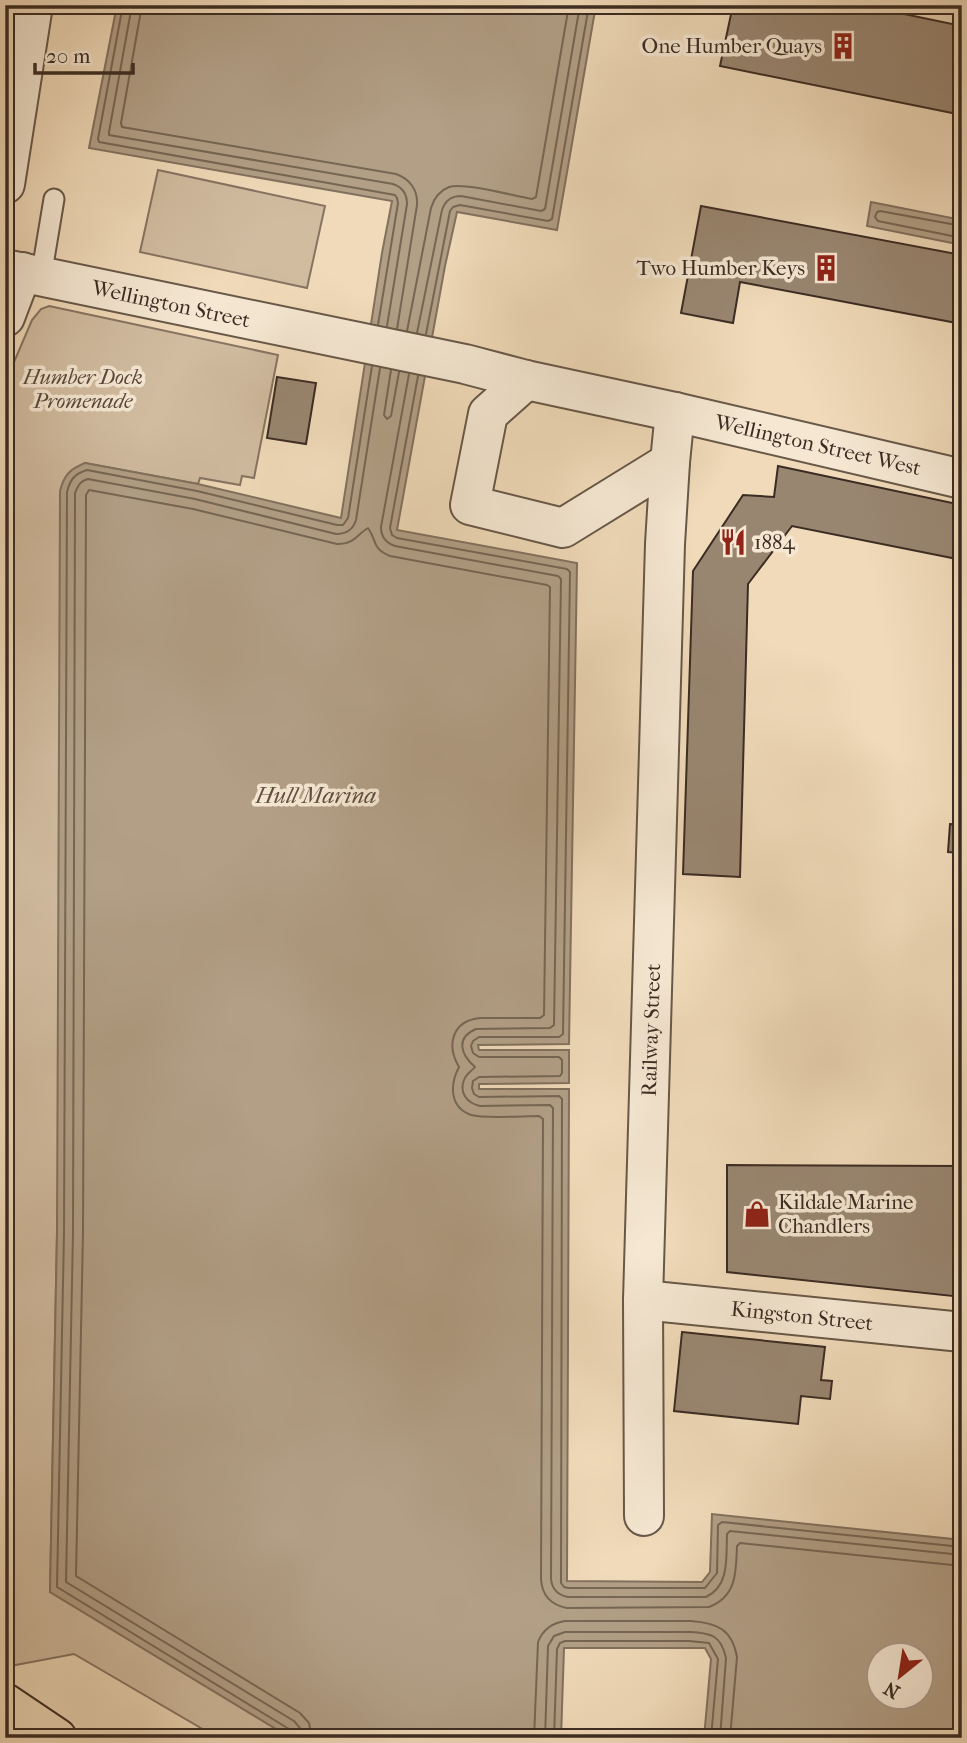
<svg xmlns="http://www.w3.org/2000/svg" width="967" height="1743" font-family="'IM FELL French Canon',serif">
<style>
.green{fill:#d1bca0;stroke:#867462;stroke-width:2}
.water{fill:#b29f86;stroke:#82715e;stroke-width:2;fill-rule:evenodd}
.lines{fill:none;stroke-linecap:round;stroke-linejoin:round}
.shore{stroke:#766654;stroke-width:2}
.building{fill:#998671;stroke:#3b2c23;stroke-width:2}
.lane-casing{stroke:#685848;stroke-width:23}
.street-casing{stroke:#685848;stroke-width:42}
.highway-casing{stroke:#3b2c23;stroke-width:42}
.lane{stroke:#f5e7d2;stroke-width:19}
.street{stroke:#f5e7d2;stroke-width:38}
.highway{stroke:#f0dab9;stroke-width:38}
.labels{text-anchor:middle;stroke-width:7;stroke-linejoin:round;paint-order:stroke}
.poi-label{font-size:21px;fill:#3b2c23;stroke:#f5e7d2;text-anchor:end}
.street-label{font-size:21px;fill:#3b2c23;stroke:#f5e7d2}
.park-label{font-size:21px;font-style:italic;fill:#59493c;stroke:#f5e7d2}
.water-label{font-size:23px;font-style:italic;fill:#5f4e41;stroke:#f5e7d2}
</style>
<rect width="100%" height="100%" fill="#f0dab9"/>
<filter id="stains"><feTurbulence type="fractalNoise" baseFrequency=".00286" numOctaves="4"/><feColorMatrix values="0 0 0 0 .2 0 0 0 0 .09 0 0 0 0 .02 0 0 0 .5 -.17"/></filter>
<radialGradient id="worn" r=".72"><stop offset=".6" stop-color="#630" stop-opacity="0"/><stop offset="1" stop-color="#630" stop-opacity=".3"/></radialGradient>
<g class="green">
<polygon points="158,170 325,206 307,288 140,252"/>
<polygon points="49,306 278,355 254,478 242,476 240,485 200,478 198,484 85,463 57,1232 50,1592 291,1738 218,1738 74,1654 5,1667 5,383 32,320 41,309"/>
</g>
<g class="water">
<path d="M117 5H596L557 230 457 212 445 266 397 530 577 563 569 1044 478 1045 479 1050H569V1083L479 1084V1089H569L567 1581 702 1582 710 1572 712 1514 962 1540V1738H704L711 1659 705 1648H564L561 1738H291L50 1592 57 1232 60 491C64 475 70 469 85 463L198 484 341 518 382 253 392 201 89 148ZM880 1656H922V1698H880Z"/>
<polygon points="871,202 962,220 962,245 867,226"/>
</g>
<g class="lines">
<g class="shore">
<polyline points="123,5 98,139 99,142 395,195 397,198 398,203 378,325"/>
<path d="M132 5 109 132V135L393 184C402 187 407 194 407 204L387 326"/>
<path d="M142 5 121 123 122 127 396 174C410 179 418 190 417 205L397 329"/>
<polyline points="962,226 880,211 877,212 875,217 878,221 962,238"/>
<path d="M407 331 431 208C434 198 439 191 449 187 464 182 514 196 532 199L536 197 569 5"/>
<path d="M417 333 442 210C445 201 451 196 461 196L541 211 545 209 580 5"/>
<polyline points="426,334 450,211 453,207 460,205 548,221 552,219 589,5"/>
<polyline points="391,370 384,415 387,419 391,416 399,372"/>
<path d="M409 374 381 527C381 537 386 543 395 546L558 576 561 579 554 1025 550 1028 476 1029C455 1038 461 1055 475 1067 472 1071 466 1074 464 1080 459 1093 467 1103 480 1106L550 1105 553 1108 551 1579C552 1590 558 1595 568 1597H706C730 1586 726 1557 727 1534L730 1531 962 1555"/>
<polyline points="418,376 390,528 392,535 397,538 567,569 570,572 563,1034 559,1037 479,1037 473,1041 471,1046 473,1053 479,1057 559,1057 562,1060 562,1073 560,1076 479,1077 473,1081 472,1088 474,1094 479,1097 559,1096 562,1099 561,1583 564,1587 568,1588 705,1588 717,1573 718,1525 722,1522 962,1547"/>
<path d="M293 1738V1733L289 1729 57 1587 64 1232 67 492C70 480 74 474 87 470L197 491 337 525H343L348 518 372 366"/>
<path d="M302 1738 300 1728 294 1721 66 1582 73 1232 75 493C78 486 80 481 88 479L195 499 336 534C346 534 353 530 356 520L380 368"/>
<path d="M312 1738 309 1723 300 1713 76 1576 83 1232 86 495 89 490 193 509 337 544C355 544 356 535 368 528 377 540 371 548 390 556L547 585 550 587 544 1015 540 1018H480C452 1021 446 1045 459 1067 450 1084 449 1107 471 1115 485 1119 523 1116 539 1116L543 1119 541 1579C542 1596 551 1605 567 1608L709 1607C737 1596 736 1572 737 1546L740 1543 962 1566"/>
<path d="M534 1738 538 1642C543 1629 552 1623 565 1621H691C717 1623 732 1629 737 1657L730 1738"/>
<path d="M545 1738 548 1646 554 1636 565 1632H690C711 1633 721 1635 726 1658L720 1738"/>
<polyline points="554,1738 557,1649 560,1643 565,1641 689,1641 709,1643 718,1659 711,1738"/>
</g>
</g>
<g class="building">
<polygon points="733,5 861,5 962,26 962,115 720,66"/>
<polygon points="701,206 962,255 962,324 740,282 733,323 681,313"/>
<polygon points="277,377 316,383 306,444 267,438"/>
<polygon points="778,466 962,505 962,560 792,526 748,584 740,877 683,874 693,571 743,495 774,497"/>
<polygon points="950,824 962,825 962,853 948,852"/>
<polygon points="727,1165 962,1166 962,1297 727,1272"/>
<polygon points="682,1332 825,1347 821,1380 832,1381 830,1399 801,1396 798,1424 674,1411"/>
</g>
<g class="lines">
<defs>
<polyline id="lane" points="41,277 54,199"/>
<g id="street">
<polyline points="5,184 33,5"/>
<polyline points="5,269 465,364 526,380 675,412 962,479"/>
<polyline points="5,317 22,272"/>
<polyline points="526,380 488,414 470,505 563,528 670,462"/>
<polyline points="643,1300 962,1332"/>
<polyline points="644,1516 643,1300 665,544 670,462 675,412"/>
</g>
<polyline id="highway" points="5,1703 57,1738"/>
</defs>
<use href="#lane" class="lane-casing"/>
<use href="#street" class="street-casing"/>
<use href="#highway" class="highway-casing"/>
<use href="#lane" class="lane"/>
<use href="#street" class="street"/>
<use href="#highway" class="highway"/>
</g>
<defs>
<symbol id="building-bare" viewBox="-9 -9 18 18"><path d="M-4-6H4V6H1V3H-1V6H-4ZM-2.5-4.3h1.7v1.8h-1.7ZM.8-4.3h1.7v1.8H.8ZM-2.5-1h1.7V.8h-1.7ZM.8-1h1.7V.8H.8Z" fill="#8f2418" stroke="#f5e7d2" stroke-width="2.5" paint-order="stroke"/></symbol>
<symbol id="restaurant-bare" viewBox="-9 -9 18 18"><path d="M-5-6h1v4h1v-4h1v4h1v-4h1v5L-1.5 .5V6h-2V.5L-5-1ZM5-6V6H3V1.5H1.5Q1.5-4 5-6Z" fill="#8f2418" stroke="#f5e7d2" stroke-width="2.5" paint-order="stroke"/></symbol>
<symbol id="shop-bare" viewBox="-9 -9 18 18"><path d="M-5-2.5h2.3a2.7 3.5 0 0 1 5.4 0H5L5.5 6h-11ZM-1.5-2.5h3a1.5 2.3 0 0 0-3 0Z" fill="#8f2418" stroke="#f5e7d2" stroke-width="2.5" paint-order="stroke"/></symbol>
</defs>
<g fill-rule="evenodd">
<use href="#building-bare" x="824" y="27" width="38" height="38"/>
<use href="#building-bare" x="807" y="249" width="38" height="38"/>
<use href="#restaurant-bare" x="714" y="523" width="38" height="38"/>
<use href="#shop-bare" x="738" y="1195" width="38" height="38"/>
</g>
<g class="labels">
<g class="poi-label">
<text x="822" y="53">One Humber Quays</text>
<text x="805" y="275">Two Humber Keys</text>
<text x="754" y="549" text-anchor="start">1884</text>
<text x="778" y="1209" text-anchor="start">Kildale Marine<tspan x="778" dy="24">Chandlers</tspan></text>
</g>
<g class="street-label">
<text transform="translate(171 304) rotate(12)" y="7">Wellington Street</text>
<text transform="translate(818 445) rotate(13)" y="7">Wellington Street West</text>
<text transform="translate(651 1030) rotate(-88)" y="7">Railway Street</text>
<text transform="translate(802 1316) rotate(6)" y="7">Kingston Street</text>
</g>
<g class="park-label">
<text x="83" y="384">Humber Dock<tspan x="83" dy="24">Promenade</tspan></text>
</g>
<g class="water-label">
<text x="316" y="803">Hull Marina</text>
</g>
</g>
<rect width="967" height="1743" fill="none" stroke="#f0dab9" stroke-width="28"/>
<rect x="7" y="7" width="953" height="1729" fill="none" stroke="#3b2c23" stroke-width="3.5"/>
<rect x="14" y="14" width="939" height="1715" fill="none" stroke="#3b2c23" stroke-width="2"/>
<g transform="translate(900 1676) rotate(210)"><circle r="33" fill="#f5e7d2" stroke="#ab9c8c" stroke-width="2"/>
<path d="M0-5L12 26L0 18L-12 26Z" fill="#8f2418"/>
<text y="-10" font-size="19" font-weight="bold" text-anchor="middle" fill="#3b2c23">N</text>
</g>
<path d="M35 63v10h98v-10" fill="none" stroke="#3b2c23" stroke-width="3.5"/>
<text x="46" y="63" font-size="21" fill="#3b2c23" stroke="#f5e7d2" stroke-width="5" paint-order="stroke">20 m</text>
<rect width="100%" height="100%" filter="url(#stains)"/>
<rect width="100%" height="100%" fill="url(#worn)"/>
</svg>
